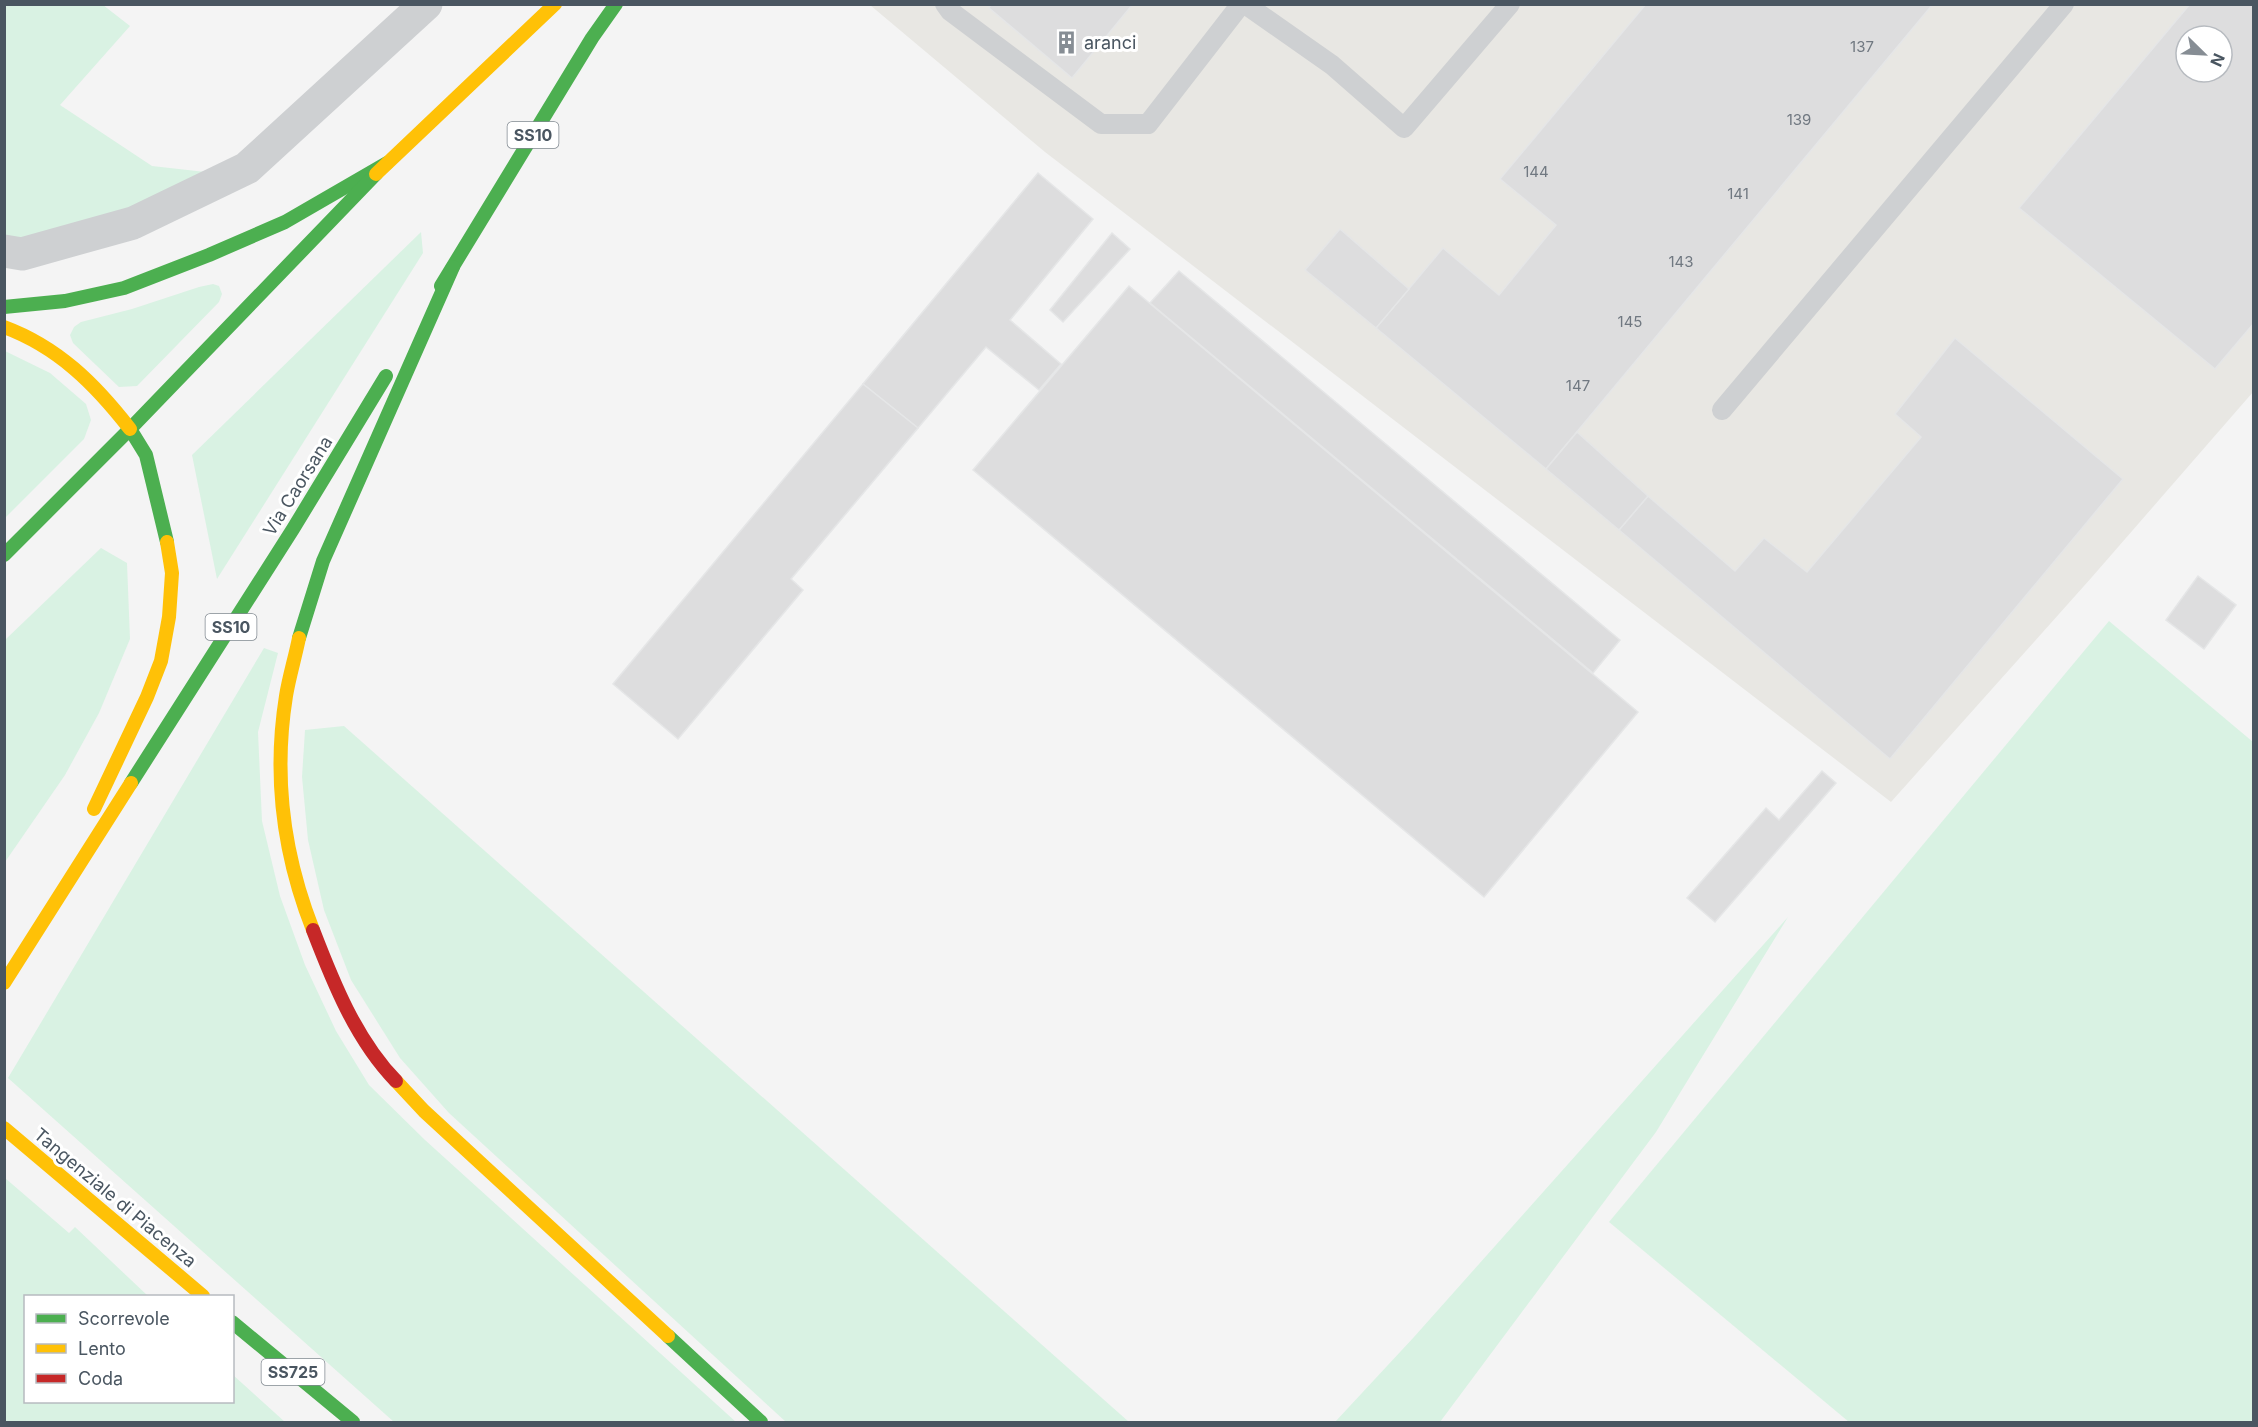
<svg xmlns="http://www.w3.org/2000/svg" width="2258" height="1427" viewBox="0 0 2258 1427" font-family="Inter,sans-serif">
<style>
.commercial{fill:#e8e7e3;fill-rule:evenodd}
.green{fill:#d9f2e3}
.building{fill:#ddddde;stroke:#e5e6e7;stroke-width:1.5;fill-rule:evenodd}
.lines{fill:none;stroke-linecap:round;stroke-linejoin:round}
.lane{stroke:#ced0d2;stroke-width:20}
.street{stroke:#ced0d2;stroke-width:33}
.fast{stroke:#4caf50;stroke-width:14}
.slow{stroke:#ffc107;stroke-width:14}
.jam{stroke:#c62828;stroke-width:14}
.labels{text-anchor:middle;stroke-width:6;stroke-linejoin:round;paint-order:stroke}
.number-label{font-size:15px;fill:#707881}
.shield{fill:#fff;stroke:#808990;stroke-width:1.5}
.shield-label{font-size:16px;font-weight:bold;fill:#4a5661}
.poi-label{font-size:18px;fill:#4a5661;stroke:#fff;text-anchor:start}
.street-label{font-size:18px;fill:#4a5661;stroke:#fff}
</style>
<rect width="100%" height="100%" fill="#f4f4f4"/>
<path class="commercial" d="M870,5H2253V392L2092,577L1891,802L1045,152ZM2186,36H2222V72H2186Z"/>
<g class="green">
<polygon points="5,5 103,5 130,26 60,105 152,166 250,177 5,252"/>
<polygon points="421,232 423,253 217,579 192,455"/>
<polygon points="213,284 219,286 222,294 219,302 137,386 119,387 73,343 70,335 74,327 81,322 132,309 199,287"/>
<polygon points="5,351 50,373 86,404 91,420 84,439 5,518"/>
<polygon points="101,548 127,563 130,639 99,713 65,775 5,862 5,640"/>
<polygon points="2109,621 2253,742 2253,1422 1849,1422 1609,1222"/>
<polygon points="264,648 278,653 258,732 262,821 280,896 305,965 336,1031 369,1085 425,1140 736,1422 394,1422 8,1078"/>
<polygon points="344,726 1129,1422 786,1422 449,1113 400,1058 351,980 324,910 308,840 302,777 305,730"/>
<polygon points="1788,917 1656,1132 1440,1422 1335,1422 1414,1337"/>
<polygon points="5,1178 69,1233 75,1227 148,1296 26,1296 26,1402 232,1402 233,1375 285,1422 5,1422"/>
</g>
<g class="building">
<polygon points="991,4 1133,4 1072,78 989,8"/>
<polygon points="1646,4 1933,4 1546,469 1376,328 1443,248 1499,295 1556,225 1500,179"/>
<path d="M2190,4H2254V323L2215,369L2019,208ZM2186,36H2222V72H2186Z"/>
<polygon points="1038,173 1093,219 1010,320 1061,364 1039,390 986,347 918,428 863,384"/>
<polygon points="1340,229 1409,289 1376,328 1305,270"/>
<polygon points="1112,233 1130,249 1063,322 1050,310"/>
<polygon points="1179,271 1620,640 1593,673 1150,303"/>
<polygon points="1129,286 1638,712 1484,897 973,470"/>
<polygon points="1955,338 2123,479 1890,759 1619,530 1648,496 1735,571 1764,538 1807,572 1921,437 1895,414"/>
<polygon points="863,384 918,428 791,579 803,590 678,739 613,684"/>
<polygon points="1577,432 1648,496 1619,530 1546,469"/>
<polygon points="2198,576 2236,605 2204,649 2166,620"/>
<polygon points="1822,771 1836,783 1715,922 1687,898 1766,808 1779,820"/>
</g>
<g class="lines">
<g class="lane">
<polyline points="945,4 950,11 1101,124 1148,124 1241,4"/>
<polyline points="1245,4 1332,65 1404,128 1510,4"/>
<polyline points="1722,410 2064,4"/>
</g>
<polyline class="street" points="4,251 22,254 133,223 247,168 426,4"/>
<g class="fast">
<polyline points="441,286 592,38 616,4"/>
<polyline points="4,307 65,301 124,288 209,255 285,222 387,163"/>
<polyline points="130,429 146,455 167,542"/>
<polyline points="4,555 130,429 376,174"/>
<polyline points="299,638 323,561 453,267"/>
<polyline points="131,783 293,529 386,376"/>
<polyline points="232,1322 353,1422"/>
<polyline points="668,1336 761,1422"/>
</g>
<g class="slow">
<polyline points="376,174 555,4"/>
<path d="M4,327C58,347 95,384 130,429"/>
<path d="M299,638C295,658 289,677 286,696C273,777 283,854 313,930"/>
<polyline points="94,809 147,697 161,661 169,617 172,573 167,542"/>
<polyline points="4,983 131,783"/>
<polyline points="396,1081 424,1111 668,1336"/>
<polyline points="4,1128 203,1296"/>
</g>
<path class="jam" d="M313,930C333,982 356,1040 396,1081"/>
</g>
<defs>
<symbol id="building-bare" viewBox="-9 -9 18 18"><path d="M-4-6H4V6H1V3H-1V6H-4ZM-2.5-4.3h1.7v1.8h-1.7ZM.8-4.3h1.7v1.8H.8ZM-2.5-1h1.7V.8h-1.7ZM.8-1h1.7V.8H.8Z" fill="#868d94" stroke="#fff" stroke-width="2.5" paint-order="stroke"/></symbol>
</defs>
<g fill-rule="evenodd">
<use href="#building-bare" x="1050" y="26" width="33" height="33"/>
</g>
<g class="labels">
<g class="number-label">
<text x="1862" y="52">137</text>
<text x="1799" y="125">139</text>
<text x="1536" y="177">144</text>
<text x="1738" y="199">141</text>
<text x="1681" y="267">143</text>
<text x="1630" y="327">145</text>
<text x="1578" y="391">147</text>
</g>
<g class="shield">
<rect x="507.5" y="122" width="51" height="26" rx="4.5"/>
<rect x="205.5" y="614" width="51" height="26" rx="4.5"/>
<rect x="261.5" y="1359" width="63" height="26" rx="4.5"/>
</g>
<g class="shield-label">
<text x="533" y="141">SS10</text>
<text x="231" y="633">SS10</text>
<text x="293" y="1378">SS725</text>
</g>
<g class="poi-label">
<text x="1084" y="49">aranci</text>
</g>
<g class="street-label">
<text transform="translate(298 486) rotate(-58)" y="6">Via Caorsana</text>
<text transform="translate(115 1198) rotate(40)" y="6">Tangenziale di Piacenza</text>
</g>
</g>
<rect width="2258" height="1427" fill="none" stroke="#4a5661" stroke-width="12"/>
<rect x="24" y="1295" width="210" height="108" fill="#ffffff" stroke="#b7bbc0" stroke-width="1.5"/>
<rect x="36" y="1314" width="30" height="9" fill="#4caf50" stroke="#b7bbc0" stroke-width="1.5"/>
<text x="78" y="1325" font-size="18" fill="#4a5661">Scorrevole</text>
<rect x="36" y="1344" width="30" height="9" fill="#ffc107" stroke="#b7bbc0" stroke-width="1.5"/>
<text x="78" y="1355" font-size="18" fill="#4a5661">Lento</text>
<rect x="36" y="1374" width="30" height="9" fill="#c62828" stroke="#b7bbc0" stroke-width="1.5"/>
<text x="78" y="1385" font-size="18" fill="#4a5661">Coda</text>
<g transform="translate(2204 54) rotate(114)"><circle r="28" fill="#ffffff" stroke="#b7bbc0" stroke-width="1.5"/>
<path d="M0-4.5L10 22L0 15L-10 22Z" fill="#868d94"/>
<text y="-9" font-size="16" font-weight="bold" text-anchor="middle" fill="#4a5661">N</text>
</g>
</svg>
